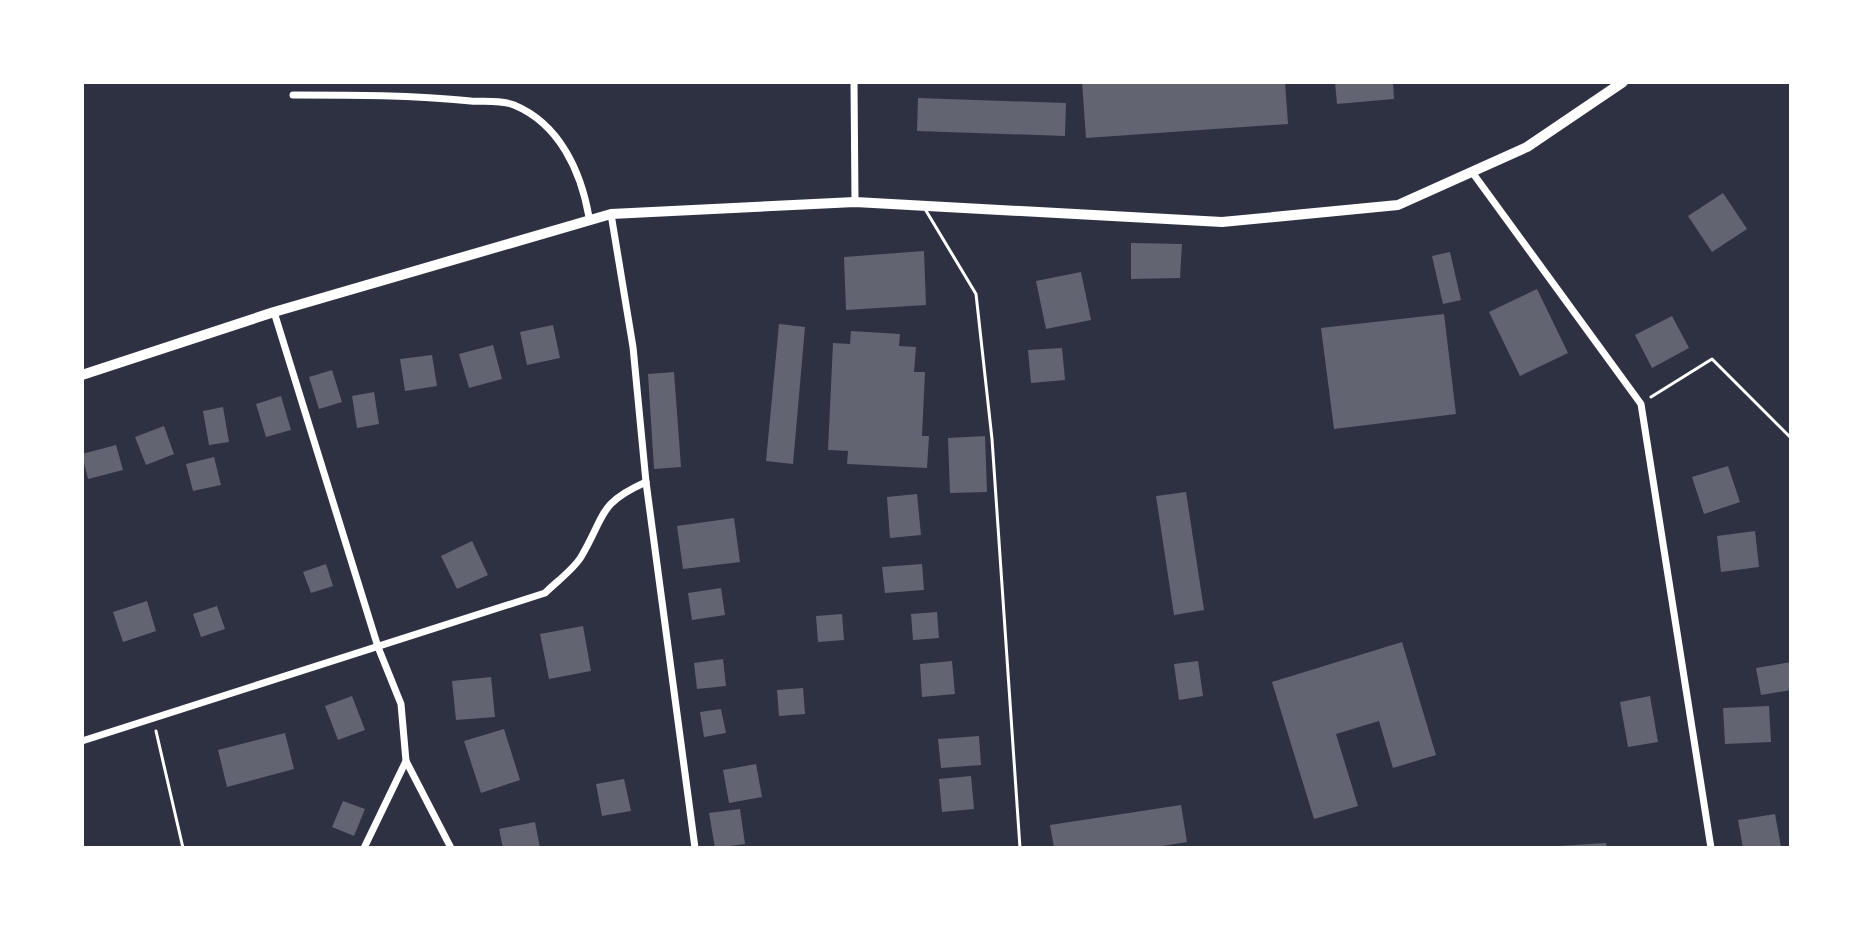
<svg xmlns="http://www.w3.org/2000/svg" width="1873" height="930" viewBox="0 0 1873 930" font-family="'Source Sans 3',sans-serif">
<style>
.building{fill:#626471}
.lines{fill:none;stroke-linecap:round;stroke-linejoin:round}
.path{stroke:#fff;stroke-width:3}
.service{stroke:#fff;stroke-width:3}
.minor{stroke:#fff;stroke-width:7}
.secondary{stroke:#fff;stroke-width:10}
</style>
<rect width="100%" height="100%" fill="#2d3142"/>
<g class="building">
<polygon points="1082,82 1285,82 1288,124 1086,138"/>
<polygon points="1335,82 1393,82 1394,99 1337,104"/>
<polygon points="918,98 1066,103 1065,136 917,131"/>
<polygon points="1723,193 1747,229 1712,252 1688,216"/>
<polygon points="1131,243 1182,244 1180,278 1131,279"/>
<polygon points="924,251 926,305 846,310 844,257"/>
<polygon points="1450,252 1461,300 1443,304 1432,256"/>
<polygon points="1081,272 1091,320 1046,329 1036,281"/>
<polygon points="1537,289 1568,353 1520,376 1489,312"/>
<polygon points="1444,314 1456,414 1334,429 1321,328"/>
<polygon points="1672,316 1689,348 1652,368 1635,335"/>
<polygon points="779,324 805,327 793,464 766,461"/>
<polygon points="553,325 560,358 527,365 520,332"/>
<polygon points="851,331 900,334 899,346 916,347 914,372 925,372 922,436 929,436 927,468 847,464 848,451 828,450 833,343 850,344"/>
<polygon points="493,345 502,379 469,388 459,354"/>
<polygon points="1062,348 1065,380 1031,383 1028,350"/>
<polygon points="432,355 437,386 405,391 400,359"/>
<polygon points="332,370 342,402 319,409 309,377"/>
<polygon points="674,372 681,467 654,469 648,374"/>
<polygon points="374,392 379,424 357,428 352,396"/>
<polygon points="281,396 291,430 266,437 256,404"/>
<polygon points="223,407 229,442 209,445 203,411"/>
<polygon points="164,426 174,454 146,465 135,437"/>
<polygon points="985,436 987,492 950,493 948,438"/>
<polygon points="116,445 123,470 88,479 82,454"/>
<polygon points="214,457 221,485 193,491 186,464"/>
<polygon points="1728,466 1740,502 1704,514 1692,477"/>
<polygon points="1186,492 1204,610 1174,615 1156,496"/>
<polygon points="917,494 921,535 890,538 887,497"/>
<polygon points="734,518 740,562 683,569 677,526"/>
<polygon points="1755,531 1759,567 1721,572 1717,536"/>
<polygon points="472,541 488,575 457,589 441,556"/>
<polygon points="326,564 333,586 311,593 303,572"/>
<polygon points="922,564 924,590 885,593 882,567"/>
<polygon points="721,588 725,615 692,620 688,593"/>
<polygon points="147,601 156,631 123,642 113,612"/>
<polygon points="217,606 225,629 201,637 193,614"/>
<polygon points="937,612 939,638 913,640 911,614"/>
<polygon points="842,614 844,640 818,642 816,616"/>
<polygon points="583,626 591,671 549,679 540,634"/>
<polygon points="1402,642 1436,755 1393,768 1379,721 1336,734 1358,806 1314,819 1272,682"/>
<polygon points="723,659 726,686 697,689 694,663"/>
<polygon points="952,661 955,694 922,697 920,664"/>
<polygon points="1198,661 1203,696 1179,700 1174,664"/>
<polygon points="1791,662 1791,690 1761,695 1756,668"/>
<polygon points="491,677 495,717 456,720 452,681"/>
<polygon points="803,688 805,714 779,716 777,690"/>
<polygon points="352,696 365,730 338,740 325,706"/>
<polygon points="1650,696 1658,742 1628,747 1620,702"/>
<polygon points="1769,706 1771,742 1725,744 1723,708"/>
<polygon points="721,709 726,733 704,737 700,712"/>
<polygon points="504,729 520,780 481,793 464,741"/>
<polygon points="285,733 294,769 227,787 218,750"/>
<polygon points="979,736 981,765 941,768 938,739"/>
<polygon points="756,764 762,797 729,803 723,770"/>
<polygon points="971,776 974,809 942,812 939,779"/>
<polygon points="624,779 631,811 602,816 596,784"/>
<polygon points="343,801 365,809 354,836 332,827"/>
<polygon points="1181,805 1187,842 1150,848 1054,848 1050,825"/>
<polygon points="740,809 745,844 715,848 709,813"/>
<polygon points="1775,814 1781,847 1743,848 1738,820"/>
<polygon points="535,822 540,848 503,848 499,829"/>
<polygon points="1606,843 1607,848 1559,848 1559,846"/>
</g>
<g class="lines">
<g class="path">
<polyline points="1651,397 1712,359 1791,438"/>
<polyline points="156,731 183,848"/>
</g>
<polyline class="service" points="925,209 976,294 992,439 1020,848"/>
<g class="minor">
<polyline points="854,82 855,202"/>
<path d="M293,95C353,95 412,95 471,101C484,102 502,100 514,105C560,124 581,172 589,217"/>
<polyline points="1472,172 1641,404 1711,848"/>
<polyline points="611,214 633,347 646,482 695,848"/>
<polyline points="274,312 378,647 401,704 406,761 451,848"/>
<path d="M82,741L545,593C556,582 573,570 581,557C606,515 597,504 646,482"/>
<polyline points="364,848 406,761"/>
</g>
<polyline class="secondary" points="82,375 274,312 611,214 855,202 1222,222 1398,205 1527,147 1623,82"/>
</g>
<rect width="1873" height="930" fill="none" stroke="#ffffff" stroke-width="168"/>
</svg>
